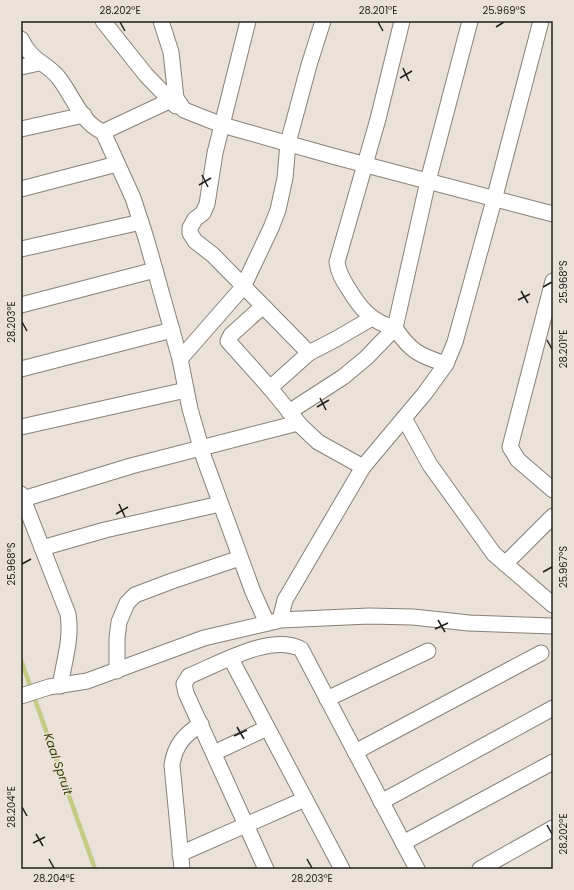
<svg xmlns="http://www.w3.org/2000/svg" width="574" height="890" viewBox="0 0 574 890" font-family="Poppins,sans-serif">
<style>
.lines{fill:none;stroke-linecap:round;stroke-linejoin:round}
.stream{stroke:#c5cb84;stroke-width:4.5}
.street-casing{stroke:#888178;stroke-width:17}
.street{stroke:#fff;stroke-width:15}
.ticks{fill:none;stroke:#211e1b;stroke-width:1.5}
.labels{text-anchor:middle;stroke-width:3;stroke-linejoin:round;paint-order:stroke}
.water-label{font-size:12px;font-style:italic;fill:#3d4008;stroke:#eae2d9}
.neatline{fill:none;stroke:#211e1b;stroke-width:1.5}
.ticks-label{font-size:10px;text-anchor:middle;fill:#211e1b}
</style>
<rect width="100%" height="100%" fill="#eae2d9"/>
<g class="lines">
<polyline class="stream" points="21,660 95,869"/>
<defs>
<g id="street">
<polyline points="103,21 146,75 176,106"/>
<polyline points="161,21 171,52 176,98 184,110 222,125 336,157 553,214"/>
<polyline points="248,21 215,153 207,204 203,213 195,219 190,228 190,233 195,241 213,255 309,353 270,388 301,426 318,442 363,467"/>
<polyline points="541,21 494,200 455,342 446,364 425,393 363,467 285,600 280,620 369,616 413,617 469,623 553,626"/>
<path d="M21,39C32,62 44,61 58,77C72,94 81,123 103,132L169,101"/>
<polyline points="21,67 39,63"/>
<polyline points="21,129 84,115"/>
<polyline points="103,132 133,198 146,238 180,359 190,409 204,458 253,592 267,623"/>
<polyline points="21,189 117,164"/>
<polyline points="21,249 141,222"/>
<polyline points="553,281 510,447 518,460 553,490"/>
<polyline points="21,305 155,270"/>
<polyline points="262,307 231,335 228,341 270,388"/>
<polyline points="309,353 336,339 372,318"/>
<polyline points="180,359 243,287 271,228 278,210 285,178 288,143 309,65 323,21"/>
<path d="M446,364C420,356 410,351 395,328L428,181L470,21"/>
<polyline points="21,369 172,330"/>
<path d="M289,412L343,377L366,358L395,328C371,322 360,308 348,288C343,280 338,272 337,262L378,119L402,21"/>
<polyline points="404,418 430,465 494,554 553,605"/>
<polyline points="21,427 186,390"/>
<path d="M21,494L68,614C72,638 64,662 60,686"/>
<polyline points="23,499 131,466 298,423"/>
<polyline points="42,548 105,530 220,504"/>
<polyline points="505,564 553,516"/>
<polyline points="231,659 342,869"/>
<polyline points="117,671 117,638 119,622 127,603 135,595 172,581 240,558"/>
<polyline points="21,696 49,687 87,681 204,638 277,621"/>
<polyline points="327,699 428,651"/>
<polyline points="355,752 541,653"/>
<polyline points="214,753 267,728"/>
<polyline points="381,802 553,708"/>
<polyline points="403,843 553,762"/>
<polyline points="180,854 305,799"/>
<path d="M182,869L172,765C175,745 184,735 201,724"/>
<path d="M266,869L186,693L184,684L189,676C219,664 270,633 301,649L417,869"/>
<polyline points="480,869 553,828"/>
</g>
</defs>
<use href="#street" class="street-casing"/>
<use href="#street" class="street"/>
</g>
<path class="ticks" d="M120,22L125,31M378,22L383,31M496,27L504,22M403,68L409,81M400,78L412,71M202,175L208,187M199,185L211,178M543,287L552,282M521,291L528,303M518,300L530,294M22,322L27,331M547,340L552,349M320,398L326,410M317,407L329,400M119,504L125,517M116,514L128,507M22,564L31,559M543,572L552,567M438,620L445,632M435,629L448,623M237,727L244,739M234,736L247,730M22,807L27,816M547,825L552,834M36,834L43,846M33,843L45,837M49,859L54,868M307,859L312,868"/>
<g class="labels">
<g class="water-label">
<text transform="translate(58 764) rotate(71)" y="4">Kaal Spruit</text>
</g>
</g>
<rect width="574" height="890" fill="none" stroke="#eae2d9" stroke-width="44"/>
<rect x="22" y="22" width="530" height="846" class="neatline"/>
<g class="ticks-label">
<text x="120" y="14">28.202°E</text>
<text x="378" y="14">28.201°E</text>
<text x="504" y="14">25.969°S</text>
<text transform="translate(563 282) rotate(-90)" y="4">25.968°S</text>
<text transform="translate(11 322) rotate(-90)" y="4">28.203°E</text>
<text transform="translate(563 349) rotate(-90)" y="4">28.201°E</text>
<text transform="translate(11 564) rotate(-90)" y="4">25.968°S</text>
<text transform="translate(563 567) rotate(-90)" y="4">25.967°S</text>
<text transform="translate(11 807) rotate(-90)" y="4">28.204°E</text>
<text transform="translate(563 834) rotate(-90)" y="4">28.202°E</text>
<text x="54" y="882">28.204°E</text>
<text x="312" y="882">28.203°E</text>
</g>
</svg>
